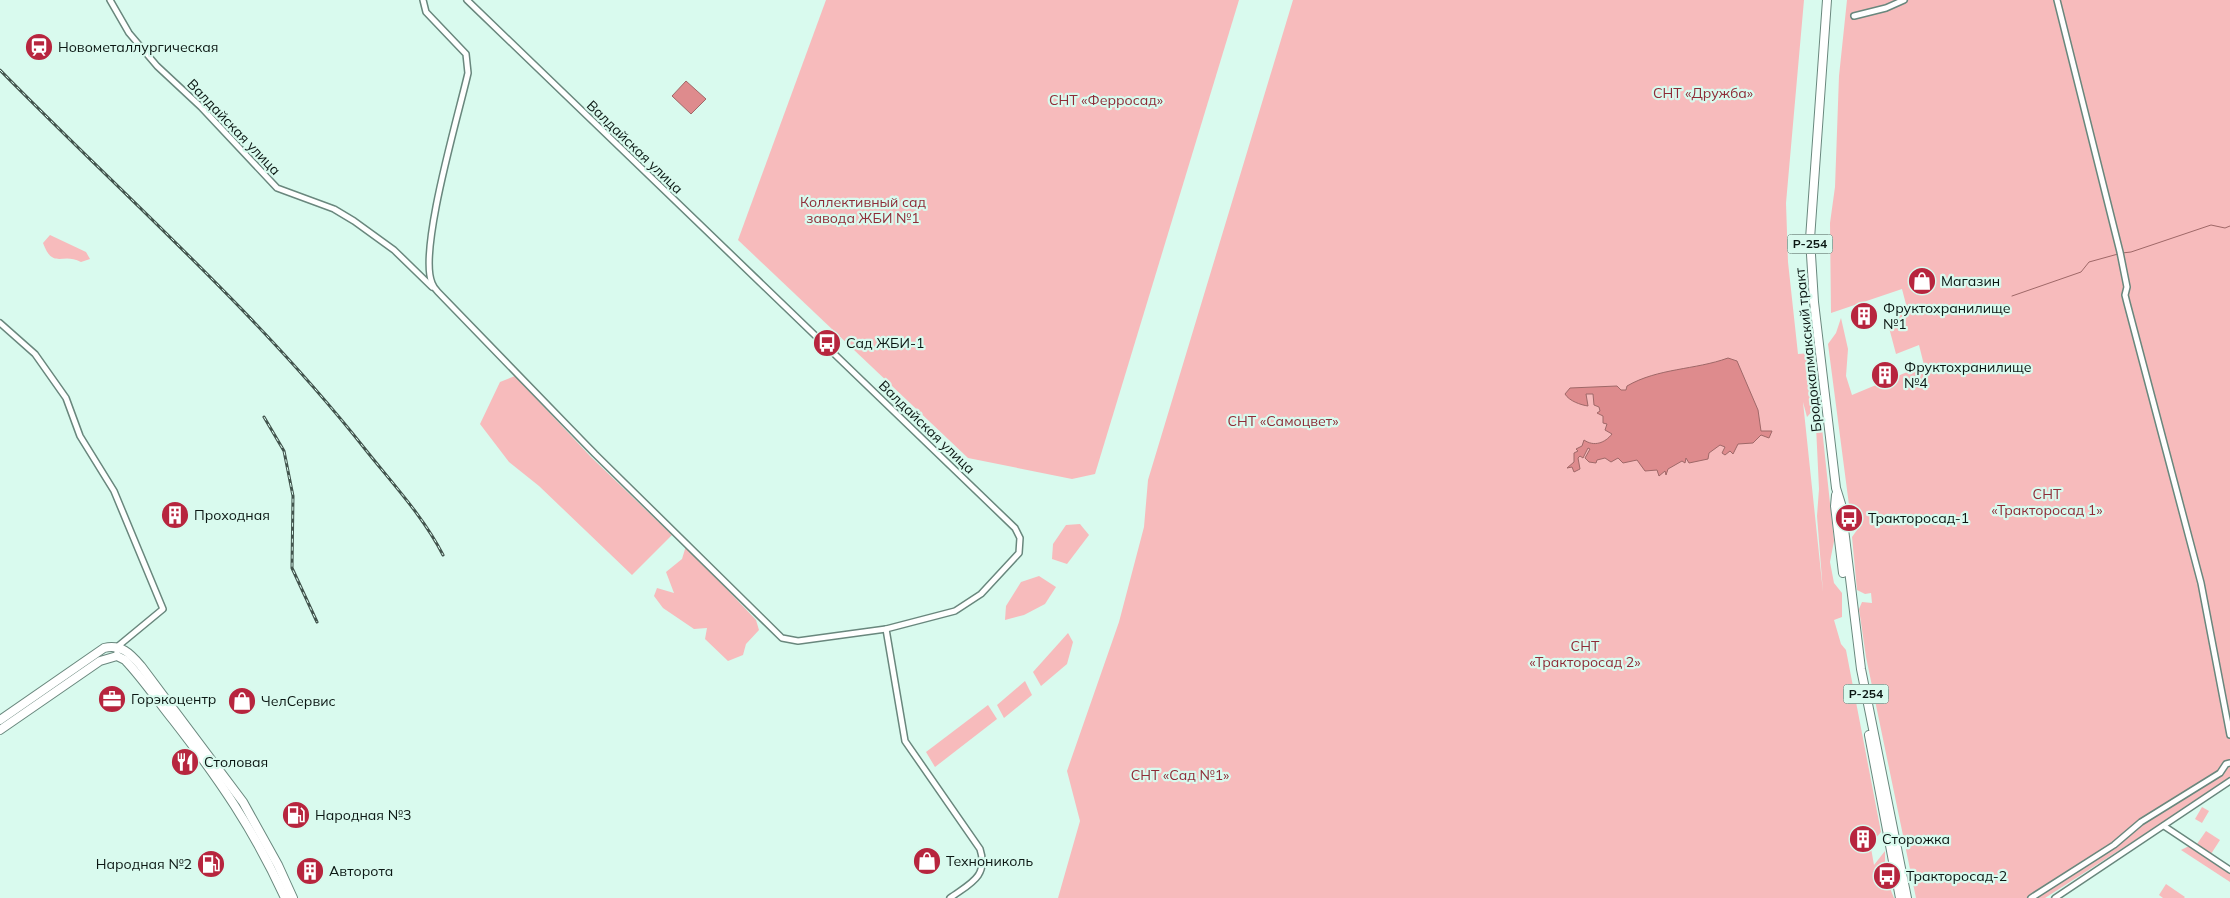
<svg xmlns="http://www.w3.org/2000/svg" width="2230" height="898" viewBox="0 0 2230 898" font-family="Mulish,sans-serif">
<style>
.green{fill:#f7bbbc}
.water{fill:#de8b8d;stroke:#9f6868}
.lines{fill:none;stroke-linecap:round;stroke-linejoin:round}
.stream{stroke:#9f6868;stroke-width:1}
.street-casing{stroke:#69877d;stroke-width:8}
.primary-casing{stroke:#69877d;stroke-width:10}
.street{stroke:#fff;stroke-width:5}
.primary{stroke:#fff;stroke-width:8}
.rail-casing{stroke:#42544d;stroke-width:3}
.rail{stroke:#d9faee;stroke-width:1;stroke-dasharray:4;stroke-linecap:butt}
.labels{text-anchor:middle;stroke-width:4.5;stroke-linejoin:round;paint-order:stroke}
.shield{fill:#d9faee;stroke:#495b55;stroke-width:1}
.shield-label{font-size:12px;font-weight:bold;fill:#0b1713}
.poi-label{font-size:14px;fill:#0b1713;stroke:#d9faee;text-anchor:start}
.park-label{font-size:14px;fill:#8e2c37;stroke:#d9faee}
.street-label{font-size:14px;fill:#0b1713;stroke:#d9faee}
</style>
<rect width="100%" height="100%" fill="#d9faee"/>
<g class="green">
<polygon points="826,0 1239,0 1095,474 1072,479 968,458 738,240"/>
<polygon points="1293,0 1804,0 1786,203 1788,262 1798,354 1810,353 1820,397 1820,420 1814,409 1807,417 1803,402 1823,592 1817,516 1819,489 1816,426 1822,428 1834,541 1830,562 1834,583 1842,593 1842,617 1834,620 1841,644 1846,650 1881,832 1875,839 1869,837 1874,865 1885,851 1885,876 1894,898 1058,898 1080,821 1067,771 1119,622 1144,527 1148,480"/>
<polygon points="1847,0 2230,0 2230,779 2045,898 1916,898 1866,657 1859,609 1862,602 1872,603 1871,593 1865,594 1857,590 1852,537 1857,530 1849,505 1828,344 1836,333 1841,318 1848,349 1846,376 1852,395 1924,365 1919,345 1896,354 1887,320 1908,312 1902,289 1831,313 1830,223 1835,187 1839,76"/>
<path d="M50,235L86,252L90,259L81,262C62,252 53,270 43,243Z"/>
<polygon points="515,376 591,457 672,535 632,575 539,486 509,462 480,424 500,382"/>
<polygon points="1080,524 1089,535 1067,564 1052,559 1053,544 1066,525"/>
<polygon points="686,546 756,620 759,630 746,644 743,655 728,661 705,639 707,628 694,629 663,608 654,596 657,588 674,593 666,572 682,559"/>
<polygon points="1039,576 1056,587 1045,604 1024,615 1005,620 1006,606 1021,582"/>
<polygon points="1068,633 1073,642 1067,664 1041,686 1033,672"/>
<polygon points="1025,681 1032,695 1004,718 997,705"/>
<polygon points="988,705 997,719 935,767 926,752"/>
<polygon points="2202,807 2209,811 2202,823 2195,819"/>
<polygon points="2206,831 2220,840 2211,854 2197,844"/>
<polygon points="2189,846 2230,873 2230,882 2181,850"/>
<polygon points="2166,884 2185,897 2184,898 2163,898 2159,895"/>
</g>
<g class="water">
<polygon points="686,81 706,99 691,114 672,96"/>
<path d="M1728,358L1737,361L1758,410L1761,431H1772L1769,438L1761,435L1753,443L1738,444L1733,454L1730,451L1725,455L1722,453L1725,447L1720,445L1709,453L1708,459L1689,463L1686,458L1685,463L1682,461L1668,469L1666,475L1665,471L1659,476L1657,470L1645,471L1637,460L1623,463L1618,458L1611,462L1605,458L1597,460L1596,463L1589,462L1585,458L1590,449L1588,448L1583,458L1580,456L1578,458L1580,469L1574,472L1572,467L1567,468L1574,462V453L1578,451L1576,449L1582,446L1584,440C1594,447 1605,443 1612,434L1605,430L1607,424L1603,423V416L1597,413L1600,411L1599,407L1594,405L1593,394H1586L1588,406C1581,405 1569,401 1565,394L1570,388L1617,386L1621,390H1626L1627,386C1658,368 1695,370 1728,358Z"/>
</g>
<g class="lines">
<g class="stream">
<polyline points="2122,253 2131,252 2211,225 2225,228 2230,226"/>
<polyline points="2012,296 2081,272 2089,262 2118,254"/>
</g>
<defs>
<g id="street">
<polyline points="110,0 129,33 157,66 201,107 277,188 334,209 354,221 394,250 432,287"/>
<path d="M423,0L426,12L466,54L468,73C459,113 418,251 432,283C433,286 436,290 438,292L595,454L782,638L798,641L886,629"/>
<path d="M467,0L1015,528L1020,538L1019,553L981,594L955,611L886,629L905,741L980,849C989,877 969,884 950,898"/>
<polyline points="2057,0 2120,252 2127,287 2125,295 2127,303 2201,583 2230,735"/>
<polyline points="1854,16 1886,8 1904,0"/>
<polyline points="0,323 35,354 66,398 80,436 114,491 163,609 117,647 117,656"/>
<polyline points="2164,826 2230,870"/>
<polyline points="2031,898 2114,845 2141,822 2220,773 2226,764 2230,763"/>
<polyline points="2055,898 2230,781"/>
</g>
<g id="primary">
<polyline points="1827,0 1810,239 1814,302 1836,488 1841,504 1861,669 1907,898"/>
<polyline points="1836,495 1835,506 1843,573"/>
<path d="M0,720L104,648C121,644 130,653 141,666L243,802L278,865L293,898"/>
<path d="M0,730L100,661L117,656L125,660C143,679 157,700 173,720C219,779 254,830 285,898"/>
<polyline points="1869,735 1900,898"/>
</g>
</defs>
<use href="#street" class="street-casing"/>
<use href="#primary" class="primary-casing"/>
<use href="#street" class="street"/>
<use href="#primary" class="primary"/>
<defs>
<g id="rail">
<path d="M0,70C123,195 256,311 365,449C392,483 423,516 443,555"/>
<polyline points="264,417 284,451 293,496 292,568 317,622"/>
</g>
</defs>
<use href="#rail" class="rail-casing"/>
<use href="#rail" class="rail"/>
</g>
<defs>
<symbol id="station-disc" viewBox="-11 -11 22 22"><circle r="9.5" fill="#b7253e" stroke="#d9faee"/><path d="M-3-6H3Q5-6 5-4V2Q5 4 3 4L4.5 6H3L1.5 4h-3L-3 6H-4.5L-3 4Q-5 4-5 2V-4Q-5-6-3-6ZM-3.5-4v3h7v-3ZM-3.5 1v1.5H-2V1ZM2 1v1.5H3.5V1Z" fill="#fff"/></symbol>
<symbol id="shop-disc" viewBox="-11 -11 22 22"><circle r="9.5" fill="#b7253e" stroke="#d9faee"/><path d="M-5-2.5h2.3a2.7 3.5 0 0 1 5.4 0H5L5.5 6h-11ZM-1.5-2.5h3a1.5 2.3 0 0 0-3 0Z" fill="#fff"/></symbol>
<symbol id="building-disc" viewBox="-11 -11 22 22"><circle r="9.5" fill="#b7253e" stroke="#d9faee"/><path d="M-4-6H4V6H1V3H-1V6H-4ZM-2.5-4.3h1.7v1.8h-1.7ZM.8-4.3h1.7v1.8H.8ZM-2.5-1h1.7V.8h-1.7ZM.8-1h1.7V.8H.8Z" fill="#fff"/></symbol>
<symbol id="bus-disc" viewBox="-11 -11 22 22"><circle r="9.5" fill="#b7253e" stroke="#d9faee"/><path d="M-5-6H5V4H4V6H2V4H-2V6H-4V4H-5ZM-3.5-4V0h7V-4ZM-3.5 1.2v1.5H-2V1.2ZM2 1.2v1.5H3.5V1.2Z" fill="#fff"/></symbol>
<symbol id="office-disc" viewBox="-11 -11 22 22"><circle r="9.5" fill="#b7253e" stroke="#d9faee"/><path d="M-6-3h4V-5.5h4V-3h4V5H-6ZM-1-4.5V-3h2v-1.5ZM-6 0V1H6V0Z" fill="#fff"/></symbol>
<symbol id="restaurant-disc" viewBox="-11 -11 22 22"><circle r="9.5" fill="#b7253e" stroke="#d9faee"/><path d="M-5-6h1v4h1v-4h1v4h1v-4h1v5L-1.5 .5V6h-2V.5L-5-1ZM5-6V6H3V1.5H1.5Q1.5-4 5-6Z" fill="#fff"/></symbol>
<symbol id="fuel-disc" viewBox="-11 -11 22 22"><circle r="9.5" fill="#b7253e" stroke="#d9faee"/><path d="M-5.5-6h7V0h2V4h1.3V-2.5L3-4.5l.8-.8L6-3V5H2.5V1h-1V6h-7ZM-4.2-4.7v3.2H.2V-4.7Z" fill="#fff"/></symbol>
</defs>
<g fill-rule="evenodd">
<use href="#station-disc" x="23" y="31" width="32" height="32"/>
<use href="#shop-disc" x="1906" y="265" width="32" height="32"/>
<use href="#building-disc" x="1848" y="300" width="32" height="32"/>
<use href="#bus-disc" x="811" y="327" width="32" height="32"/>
<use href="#building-disc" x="1869" y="359" width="32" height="32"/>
<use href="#building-disc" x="159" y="499" width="32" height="32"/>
<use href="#bus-disc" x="1833" y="502" width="32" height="32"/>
<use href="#office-disc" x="96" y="683" width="32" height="32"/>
<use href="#shop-disc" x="226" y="685" width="32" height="32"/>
<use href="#restaurant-disc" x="169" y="746" width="32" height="32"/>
<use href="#fuel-disc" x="280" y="799" width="32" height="32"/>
<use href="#building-disc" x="1847" y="823" width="32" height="32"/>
<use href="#shop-disc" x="911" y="845" width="32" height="32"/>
<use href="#fuel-disc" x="195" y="848" width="32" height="32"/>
<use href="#building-disc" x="294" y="855" width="32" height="32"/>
<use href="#bus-disc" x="1871" y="860" width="32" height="32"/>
</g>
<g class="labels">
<g class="shield">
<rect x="1787.5" y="234.5" width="45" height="19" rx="4"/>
<rect x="1843.5" y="684.5" width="45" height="19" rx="4"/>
</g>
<g class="shield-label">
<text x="1810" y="248">Р-254</text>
<text x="1866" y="698">Р-254</text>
</g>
<g class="poi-label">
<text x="58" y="52">Новометаллургическая</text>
<text x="1941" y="286">Магазин</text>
<text x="1883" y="313">Фруктохранилище<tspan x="1883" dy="16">№1</tspan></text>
<text x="846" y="348">Сад ЖБИ-1</text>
<text x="1904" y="372">Фруктохранилище<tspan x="1904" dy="16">№4</tspan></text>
<text x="194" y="520">Проходная</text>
<text x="1868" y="523">Тракторосад-1</text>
<text x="131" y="704">Горэкоцентр</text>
<text x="261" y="706">ЧелСервис</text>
<text x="204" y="767">Столовая</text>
<text x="315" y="820">Народная №3</text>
<text x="1882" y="844">Сторожка</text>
<text x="946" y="866">Технониколь</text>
<text x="192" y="869" text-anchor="end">Народная №2</text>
<text x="329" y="876">Авторота</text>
<text x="1906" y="881">Тракторосад-2</text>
</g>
<g class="park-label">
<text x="1703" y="98">СНТ «Дружба»</text>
<text x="1106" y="105">СНТ «Ферросад»</text>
<text x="863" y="207">Коллективный сад<tspan x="863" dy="16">завода ЖБИ №1</tspan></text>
<text x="1283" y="426">СНТ «Самоцвет»</text>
<text x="2047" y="499">СНТ<tspan x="2047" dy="16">«Тракторосад 1»</tspan></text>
<text x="1585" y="651">СНТ<tspan x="1585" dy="16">«Тракторосад 2»</tspan></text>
<text x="1180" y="780">СНТ «Сад №1»</text>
</g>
<g class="street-label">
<text transform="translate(234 127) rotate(46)" y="5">Валдайская улица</text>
<text transform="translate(635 147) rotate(44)" y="5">Валдайская улица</text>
<text transform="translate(1808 350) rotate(-96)" y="5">Бродокалмакский тракт</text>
<text transform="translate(927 427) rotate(44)" y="5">Валдайская улица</text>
</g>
</g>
</svg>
